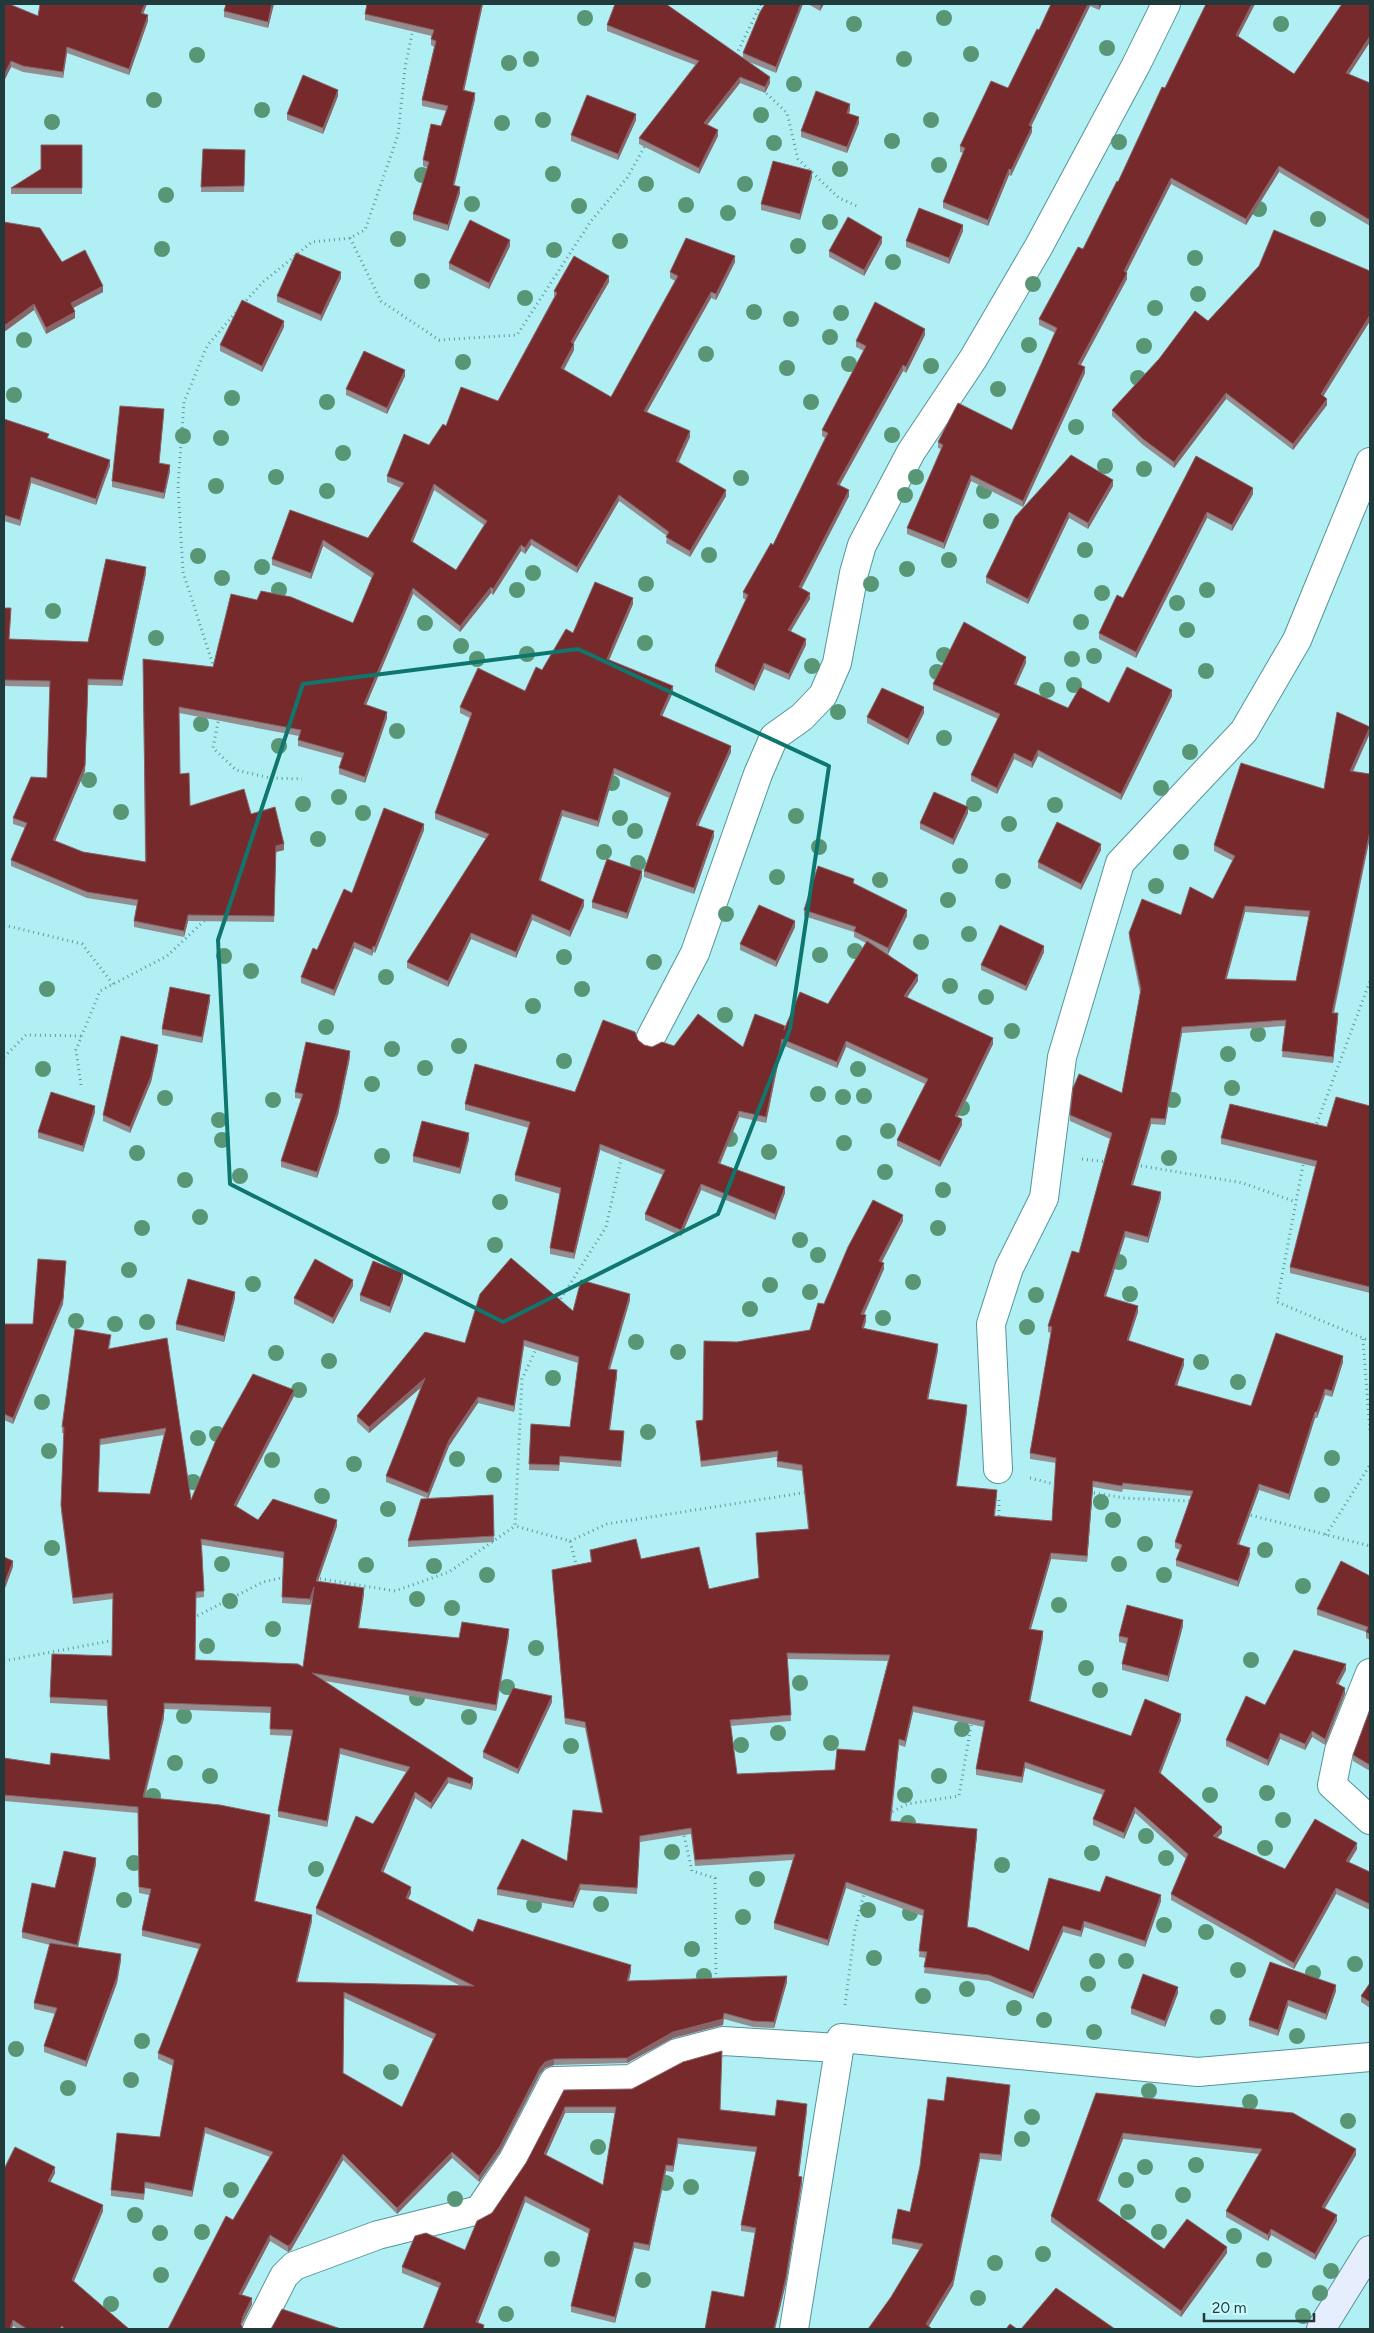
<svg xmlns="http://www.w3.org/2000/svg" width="1374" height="2333" viewBox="0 0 1374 2333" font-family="Figtree,sans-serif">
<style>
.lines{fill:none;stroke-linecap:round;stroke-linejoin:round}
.street-casing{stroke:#569499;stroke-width:30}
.secondary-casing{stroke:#569499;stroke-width:30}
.path{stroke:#689598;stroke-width:3;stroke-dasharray:1 4;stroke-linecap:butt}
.street{stroke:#fff;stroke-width:28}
.secondary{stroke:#e6eefe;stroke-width:28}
.tree{fill:#599676}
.wall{fill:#938d90;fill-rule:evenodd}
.shaded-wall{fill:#876568}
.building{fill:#762a2c;stroke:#876568;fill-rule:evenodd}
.marked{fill:none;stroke:#0f766e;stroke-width:4;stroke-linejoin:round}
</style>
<rect width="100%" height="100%" fill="#b0f0f5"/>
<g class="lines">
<defs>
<g id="street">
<polyline points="651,1037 695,953 758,774 774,737 802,717 823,695 837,663 854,573 862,545 911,452 973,359 1039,246 1136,65 1166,4"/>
<polyline points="998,1469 991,1324 1009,1268 1044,1198 1062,1057 1120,863 1244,731 1297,640 1370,462"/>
<polyline points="1370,1673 1339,1751 1332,1785 1370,1820"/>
<polyline points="257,2329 284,2276 294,2266 378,2235 479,2210 513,2160 554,2081 631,2079 677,2053 723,2041 838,2048"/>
<polyline points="794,2329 841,2038 1198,2072 1370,2057"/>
</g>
<polyline id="secondary" points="1321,2329 1370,2250"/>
</defs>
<use href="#street" class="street-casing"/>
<use href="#secondary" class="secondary-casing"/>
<g class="path">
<polyline points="736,55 761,4"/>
<polyline points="763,90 787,113 798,159 839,198 859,207"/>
<polyline points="350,238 381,301 439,340 517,335 591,221 627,178 646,144"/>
<polyline points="243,304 263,282 312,242 350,238 365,230 398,135 405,68 413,29"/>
<polyline points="214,668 183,572 178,486 184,402 207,346 237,311"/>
<polyline points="219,717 213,748 236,770 270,778 302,779"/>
<polyline points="4,925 82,944 113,984"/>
<polyline points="4,1057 26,1035 82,1036"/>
<polyline points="81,1085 76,1050 100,991 167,956 206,919"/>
<polyline points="1315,1128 1370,981"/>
<polyline points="1082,1159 1108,1162"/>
<polyline points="1304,1160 1277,1302 1370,1341"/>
<polyline points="1136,1165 1243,1183 1296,1202"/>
<polyline points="558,1303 606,1227 622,1155"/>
<polyline points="1363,1339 1370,1433"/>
<polyline points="537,1347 522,1379 515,1526 570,1541 577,1568"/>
<polyline points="1030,1478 1058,1485"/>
<polyline points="1089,1492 1124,1498 1192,1501"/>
<polyline points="999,1500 999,1519"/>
<polyline points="1246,1514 1370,1546"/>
<polyline points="1326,1535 1370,1465"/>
<polyline points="570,1541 607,1524 808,1492"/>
<polyline points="315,1578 395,1591 449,1572 515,1526"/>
<polyline points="193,1618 263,1582 285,1577"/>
<polyline points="4,1661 115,1640"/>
<polyline points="888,1814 907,1804 959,1796 972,1720"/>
<polyline points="683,1831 692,1871 715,1878 716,1981"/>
<polyline points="845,2005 855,1929 865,1890"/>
</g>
<use href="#street" class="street"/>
<use href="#secondary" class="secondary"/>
</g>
<g class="tree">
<circle cx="585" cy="18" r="8"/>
<circle cx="944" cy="18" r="8"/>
<circle cx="854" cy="24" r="8"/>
<circle cx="1281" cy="24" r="8"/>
<circle cx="1107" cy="48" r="8"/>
<circle cx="971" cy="54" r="8"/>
<circle cx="197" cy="55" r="8"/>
<circle cx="531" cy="59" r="8"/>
<circle cx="904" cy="59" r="8"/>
<circle cx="509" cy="63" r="8"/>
<circle cx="794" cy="84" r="8"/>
<circle cx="154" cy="100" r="8"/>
<circle cx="262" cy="110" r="8"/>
<circle cx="761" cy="115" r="8"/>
<circle cx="543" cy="120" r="8"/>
<circle cx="931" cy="120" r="8"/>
<circle cx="52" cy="122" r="8"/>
<circle cx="502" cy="123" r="8"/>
<circle cx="892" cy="141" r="8"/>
<circle cx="1119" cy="142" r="8"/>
<circle cx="774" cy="143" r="8"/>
<circle cx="939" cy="165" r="8"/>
<circle cx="840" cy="169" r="8"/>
<circle cx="553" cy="174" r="8"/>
<circle cx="422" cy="175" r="8"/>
<circle cx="646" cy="184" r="8"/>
<circle cx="745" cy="184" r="8"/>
<circle cx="166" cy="195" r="8"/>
<circle cx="472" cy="204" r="8"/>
<circle cx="686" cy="205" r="8"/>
<circle cx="579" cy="206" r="8"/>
<circle cx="1259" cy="209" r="8"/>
<circle cx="728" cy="213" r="8"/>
<circle cx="1318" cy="219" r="8"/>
<circle cx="830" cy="222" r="8"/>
<circle cx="398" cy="239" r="8"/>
<circle cx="620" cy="241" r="8"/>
<circle cx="798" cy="246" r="8"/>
<circle cx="162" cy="249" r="8"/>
<circle cx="554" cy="250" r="8"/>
<circle cx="1195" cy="258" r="8"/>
<circle cx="893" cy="262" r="8"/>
<circle cx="422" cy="281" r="8"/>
<circle cx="1033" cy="284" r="8"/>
<circle cx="1198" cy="294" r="8"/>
<circle cx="525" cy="298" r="8"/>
<circle cx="1155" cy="308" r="8"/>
<circle cx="754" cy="312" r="8"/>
<circle cx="841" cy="313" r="8"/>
<circle cx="791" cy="319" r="8"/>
<circle cx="830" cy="337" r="8"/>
<circle cx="24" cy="340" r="8"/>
<circle cx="1029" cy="345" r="8"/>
<circle cx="1144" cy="346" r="8"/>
<circle cx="706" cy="354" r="8"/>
<circle cx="463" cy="362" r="8"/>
<circle cx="849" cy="364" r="8"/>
<circle cx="931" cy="366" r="8"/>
<circle cx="787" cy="368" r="8"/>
<circle cx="1138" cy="378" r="8"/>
<circle cx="998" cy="389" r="8"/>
<circle cx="14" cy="395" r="8"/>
<circle cx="232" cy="398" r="8"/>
<circle cx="327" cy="402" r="8"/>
<circle cx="811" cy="402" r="8"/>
<circle cx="1076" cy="427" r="8"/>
<circle cx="892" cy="435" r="8"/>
<circle cx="183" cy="436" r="8"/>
<circle cx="221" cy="438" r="8"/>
<circle cx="343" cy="453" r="8"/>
<circle cx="1105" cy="466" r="8"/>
<circle cx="1144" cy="469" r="8"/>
<circle cx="276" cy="477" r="8"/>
<circle cx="916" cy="477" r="8"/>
<circle cx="741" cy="478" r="8"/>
<circle cx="216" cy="486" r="8"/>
<circle cx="327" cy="491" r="8"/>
<circle cx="984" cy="491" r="8"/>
<circle cx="905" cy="495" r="8"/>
<circle cx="991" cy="521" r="8"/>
<circle cx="1085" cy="550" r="8"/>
<circle cx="709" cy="555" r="8"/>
<circle cx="198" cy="556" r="8"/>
<circle cx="949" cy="560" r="8"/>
<circle cx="262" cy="567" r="8"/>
<circle cx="907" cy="569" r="8"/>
<circle cx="533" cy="573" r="8"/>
<circle cx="222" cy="578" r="8"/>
<circle cx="646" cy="584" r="8"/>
<circle cx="871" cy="584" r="8"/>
<circle cx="279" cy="590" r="8"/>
<circle cx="517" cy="590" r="8"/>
<circle cx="1207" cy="590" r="8"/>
<circle cx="1102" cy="593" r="8"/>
<circle cx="1177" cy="603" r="8"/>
<circle cx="53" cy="611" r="8"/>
<circle cx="1081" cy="622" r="8"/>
<circle cx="425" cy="623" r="8"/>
<circle cx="1187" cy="630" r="8"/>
<circle cx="156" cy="638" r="8"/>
<circle cx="645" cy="643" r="8"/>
<circle cx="461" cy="646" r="8"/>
<circle cx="527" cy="654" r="8"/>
<circle cx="944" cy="655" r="8"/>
<circle cx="1094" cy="656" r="8"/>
<circle cx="477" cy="659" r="8"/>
<circle cx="1072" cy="659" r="8"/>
<circle cx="812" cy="666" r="8"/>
<circle cx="1206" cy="671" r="8"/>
<circle cx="937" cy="672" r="8"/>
<circle cx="1074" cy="685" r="8"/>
<circle cx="1047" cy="690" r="8"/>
<circle cx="838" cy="712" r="8"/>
<circle cx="201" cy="724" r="8"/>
<circle cx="397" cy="731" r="8"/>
<circle cx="944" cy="738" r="8"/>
<circle cx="279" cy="746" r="8"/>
<circle cx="1190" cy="752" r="8"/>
<circle cx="89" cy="780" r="8"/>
<circle cx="612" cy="783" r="8"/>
<circle cx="1161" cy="788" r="8"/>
<circle cx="339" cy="797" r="8"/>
<circle cx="303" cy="804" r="8"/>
<circle cx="974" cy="804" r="8"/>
<circle cx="1055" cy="805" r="8"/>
<circle cx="121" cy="812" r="8"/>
<circle cx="363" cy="813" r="8"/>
<circle cx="796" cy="816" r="8"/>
<circle cx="620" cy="818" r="8"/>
<circle cx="1009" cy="824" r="8"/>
<circle cx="635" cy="831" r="8"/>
<circle cx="318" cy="839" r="8"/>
<circle cx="819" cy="847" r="8"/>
<circle cx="604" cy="852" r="8"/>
<circle cx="1181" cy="852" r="8"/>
<circle cx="638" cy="863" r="8"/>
<circle cx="960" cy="866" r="8"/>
<circle cx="777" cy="877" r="8"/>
<circle cx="880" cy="880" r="8"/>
<circle cx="1003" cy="881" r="8"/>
<circle cx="1156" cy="886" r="8"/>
<circle cx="948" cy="900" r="8"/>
<circle cx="726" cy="914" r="8"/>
<circle cx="969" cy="934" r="8"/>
<circle cx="921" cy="942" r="8"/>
<circle cx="855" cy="951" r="8"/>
<circle cx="820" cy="955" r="8"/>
<circle cx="224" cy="956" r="8"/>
<circle cx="564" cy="957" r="8"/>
<circle cx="654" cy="962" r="8"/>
<circle cx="251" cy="971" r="8"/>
<circle cx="386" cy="977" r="8"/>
<circle cx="950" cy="986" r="8"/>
<circle cx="47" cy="989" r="8"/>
<circle cx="582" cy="989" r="8"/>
<circle cx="986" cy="997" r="8"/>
<circle cx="533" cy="1006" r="8"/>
<circle cx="725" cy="1015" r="8"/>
<circle cx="326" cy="1027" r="8"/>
<circle cx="1012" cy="1031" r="8"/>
<circle cx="1258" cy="1034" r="8"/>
<circle cx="459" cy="1046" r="8"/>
<circle cx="392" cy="1049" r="8"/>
<circle cx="1228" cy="1054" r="8"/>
<circle cx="564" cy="1061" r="8"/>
<circle cx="425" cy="1068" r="8"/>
<circle cx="43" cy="1069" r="8"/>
<circle cx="858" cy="1069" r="8"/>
<circle cx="372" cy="1084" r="8"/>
<circle cx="1232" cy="1088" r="8"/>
<circle cx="818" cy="1094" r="8"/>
<circle cx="864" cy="1096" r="8"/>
<circle cx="843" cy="1097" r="8"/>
<circle cx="165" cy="1098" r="8"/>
<circle cx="273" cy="1100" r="8"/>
<circle cx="1173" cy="1100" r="8"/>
<circle cx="962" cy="1108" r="8"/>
<circle cx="219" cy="1120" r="8"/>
<circle cx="888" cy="1131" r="8"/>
<circle cx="730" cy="1139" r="8"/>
<circle cx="222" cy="1140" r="8"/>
<circle cx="844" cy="1143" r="8"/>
<circle cx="769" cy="1152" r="8"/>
<circle cx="137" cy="1153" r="8"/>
<circle cx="382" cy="1156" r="8"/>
<circle cx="1169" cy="1158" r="8"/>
<circle cx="885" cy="1172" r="8"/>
<circle cx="240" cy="1176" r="8"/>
<circle cx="185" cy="1180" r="8"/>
<circle cx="943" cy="1190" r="8"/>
<circle cx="500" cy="1202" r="8"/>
<circle cx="200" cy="1217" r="8"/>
<circle cx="142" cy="1228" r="8"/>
<circle cx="938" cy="1228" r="8"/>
<circle cx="800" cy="1240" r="8"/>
<circle cx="495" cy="1245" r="8"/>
<circle cx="818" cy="1255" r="8"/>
<circle cx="1119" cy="1262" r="8"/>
<circle cx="129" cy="1270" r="8"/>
<circle cx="913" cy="1282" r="8"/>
<circle cx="253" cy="1284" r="8"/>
<circle cx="770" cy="1285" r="8"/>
<circle cx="810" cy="1292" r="8"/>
<circle cx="1130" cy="1294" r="8"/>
<circle cx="1036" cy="1295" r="8"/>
<circle cx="750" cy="1309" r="8"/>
<circle cx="883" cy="1318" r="8"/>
<circle cx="76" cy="1321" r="8"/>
<circle cx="147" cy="1322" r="8"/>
<circle cx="115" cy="1324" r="8"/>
<circle cx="1027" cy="1327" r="8"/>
<circle cx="636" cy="1342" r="8"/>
<circle cx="678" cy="1352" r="8"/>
<circle cx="276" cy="1353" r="8"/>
<circle cx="329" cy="1361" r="8"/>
<circle cx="1201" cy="1362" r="8"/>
<circle cx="553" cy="1378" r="8"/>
<circle cx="1238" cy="1382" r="8"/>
<circle cx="299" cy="1390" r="8"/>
<circle cx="42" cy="1402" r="8"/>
<circle cx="648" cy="1432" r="8"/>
<circle cx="217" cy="1434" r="8"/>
<circle cx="198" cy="1438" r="8"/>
<circle cx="49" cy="1451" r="8"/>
<circle cx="1332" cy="1458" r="8"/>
<circle cx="457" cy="1459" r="8"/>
<circle cx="272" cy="1460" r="8"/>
<circle cx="354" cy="1464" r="8"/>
<circle cx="494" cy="1475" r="8"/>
<circle cx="193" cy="1482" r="8"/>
<circle cx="1322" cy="1495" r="8"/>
<circle cx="322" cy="1496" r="8"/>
<circle cx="1101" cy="1502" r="8"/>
<circle cx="388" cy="1509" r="8"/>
<circle cx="1113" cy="1520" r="8"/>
<circle cx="1145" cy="1544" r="8"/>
<circle cx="52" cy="1548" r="8"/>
<circle cx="1265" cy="1550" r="8"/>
<circle cx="222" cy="1564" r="8"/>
<circle cx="1119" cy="1564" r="8"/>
<circle cx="366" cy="1565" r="8"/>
<circle cx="434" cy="1566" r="8"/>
<circle cx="487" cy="1575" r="8"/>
<circle cx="1164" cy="1575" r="8"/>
<circle cx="1303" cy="1586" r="8"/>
<circle cx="417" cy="1599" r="8"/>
<circle cx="230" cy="1601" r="8"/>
<circle cx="1059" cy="1605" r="8"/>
<circle cx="452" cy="1608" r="8"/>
<circle cx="273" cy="1629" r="8"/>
<circle cx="207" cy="1646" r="8"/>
<circle cx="536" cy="1648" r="8"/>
<circle cx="1251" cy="1660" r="8"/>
<circle cx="1086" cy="1668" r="8"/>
<circle cx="800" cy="1683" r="8"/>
<circle cx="507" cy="1687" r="8"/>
<circle cx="1100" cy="1690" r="8"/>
<circle cx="417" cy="1698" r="8"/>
<circle cx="184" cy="1716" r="8"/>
<circle cx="469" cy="1717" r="8"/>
<circle cx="962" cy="1729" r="8"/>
<circle cx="778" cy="1733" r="8"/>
<circle cx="831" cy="1743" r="8"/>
<circle cx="741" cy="1745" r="8"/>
<circle cx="571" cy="1746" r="8"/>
<circle cx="175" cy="1763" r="8"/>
<circle cx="210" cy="1776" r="8"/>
<circle cx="939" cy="1776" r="8"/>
<circle cx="1267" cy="1793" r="8"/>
<circle cx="905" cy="1795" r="8"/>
<circle cx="1210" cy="1795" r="8"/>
<circle cx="153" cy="1796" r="8"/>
<circle cx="1283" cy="1820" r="8"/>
<circle cx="908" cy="1823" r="8"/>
<circle cx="1146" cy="1836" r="8"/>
<circle cx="1265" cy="1848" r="8"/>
<circle cx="672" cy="1852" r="8"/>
<circle cx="1092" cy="1853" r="8"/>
<circle cx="1166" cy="1858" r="8"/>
<circle cx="134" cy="1863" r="8"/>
<circle cx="1002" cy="1865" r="8"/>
<circle cx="316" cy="1869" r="8"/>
<circle cx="757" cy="1879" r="8"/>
<circle cx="124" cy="1900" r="8"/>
<circle cx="601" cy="1904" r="8"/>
<circle cx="534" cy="1905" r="8"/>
<circle cx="868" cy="1910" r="8"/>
<circle cx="910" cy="1913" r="8"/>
<circle cx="743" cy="1917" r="8"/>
<circle cx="1164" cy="1925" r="8"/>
<circle cx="1206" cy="1932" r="8"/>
<circle cx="692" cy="1949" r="8"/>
<circle cx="874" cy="1958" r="8"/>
<circle cx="1097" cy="1961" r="8"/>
<circle cx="1126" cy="1961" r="8"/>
<circle cx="1355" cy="1964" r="8"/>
<circle cx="1238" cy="1970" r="8"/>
<circle cx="1313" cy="1973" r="8"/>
<circle cx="704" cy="1976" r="8"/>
<circle cx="1088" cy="1984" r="8"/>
<circle cx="967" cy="1989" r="8"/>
<circle cx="923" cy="1996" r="8"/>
<circle cx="1014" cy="2008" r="8"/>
<circle cx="1218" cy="2017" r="8"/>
<circle cx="1044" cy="2020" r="8"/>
<circle cx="1094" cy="2032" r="8"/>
<circle cx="1297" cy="2036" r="8"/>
<circle cx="142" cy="2041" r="8"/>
<circle cx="16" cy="2049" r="8"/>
<circle cx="391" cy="2072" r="8"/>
<circle cx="131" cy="2080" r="8"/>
<circle cx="68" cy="2088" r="8"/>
<circle cx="1149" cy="2091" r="8"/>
<circle cx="1250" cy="2102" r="8"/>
<circle cx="1032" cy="2117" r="8"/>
<circle cx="1348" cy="2121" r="8"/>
<circle cx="1022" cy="2139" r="8"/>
<circle cx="598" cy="2147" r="8"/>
<circle cx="1196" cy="2165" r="8"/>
<circle cx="1145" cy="2167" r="8"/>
<circle cx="1126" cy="2180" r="8"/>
<circle cx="666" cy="2183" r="8"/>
<circle cx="691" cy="2187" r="8"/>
<circle cx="231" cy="2190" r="8"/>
<circle cx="1183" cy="2195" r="8"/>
<circle cx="455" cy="2199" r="8"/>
<circle cx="1128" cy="2212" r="8"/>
<circle cx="135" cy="2215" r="8"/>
<circle cx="202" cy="2232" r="8"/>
<circle cx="1159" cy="2232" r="8"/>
<circle cx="160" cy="2233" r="8"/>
<circle cx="1234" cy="2236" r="8"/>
<circle cx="1043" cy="2254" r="8"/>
<circle cx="552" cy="2259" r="8"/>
<circle cx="1264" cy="2260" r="8"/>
<circle cx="995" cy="2263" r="8"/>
<circle cx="1331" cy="2271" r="8"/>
<circle cx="161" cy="2275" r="8"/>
<circle cx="643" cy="2280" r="8"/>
<circle cx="1320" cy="2293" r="8"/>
<circle cx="978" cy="2298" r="8"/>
<circle cx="111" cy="2304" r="8"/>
<circle cx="506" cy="2314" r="8"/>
<circle cx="1303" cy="2316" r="8"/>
</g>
<g class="wall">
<polygon points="4,4 38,16 40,4 147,4 143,14 148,21 129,75 67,53 63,78 23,72 11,67 4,81"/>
<polygon points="274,4 268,28 224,17 224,11"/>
<polygon points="483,4 464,90 475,99 454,185 460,193 448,231 413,220 413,214 428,168 423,166 423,160 441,126 446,111 422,106 422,100 434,47 431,45 431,39 432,36 365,20 365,14"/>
<polygon points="765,4 803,4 776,73 749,62 770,83 765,93 740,83 707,125 718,136 699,174 639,144 639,138 695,65 607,31 607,25 743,58 743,53"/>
<polygon points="808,4 824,4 820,11"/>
<polygon points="1051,4 1102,4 1099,10 1090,6 1031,126 1032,132 1011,176 1009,175 988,226 943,208 943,202 963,153 960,152 960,146 1008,88 1039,30"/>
<polygon points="1206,4 1255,4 1238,36 1294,74 1370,42 1349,74 1370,83 1370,226 1279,172 1246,225 1171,184 1126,273 1127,279 1081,365 1085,373 1023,507 971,481 944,549 907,534 907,528 941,449 938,448 938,442 1012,430 1055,333 1039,325 1039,319 1083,249 1118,182 1165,88"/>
<polygon points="338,96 323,134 287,120 287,114"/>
<polygon points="850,110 849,113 859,123 847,153 801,137 801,131"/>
<polygon points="636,120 618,160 571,141 571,135"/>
<polygon points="82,145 82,194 11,194 11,188"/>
<polygon points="203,149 245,150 244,192 201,192"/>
<polygon points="812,177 800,220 761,210 761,204"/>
<polygon points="963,231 949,264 906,247 906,241"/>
<polygon points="882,243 864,276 829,257 829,251"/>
<polygon points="510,246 489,289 449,269 449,263"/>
<polygon points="62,262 103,292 73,308 75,318 46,334 34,310 4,332"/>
<path d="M735,262L716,300L711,298L647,412L690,437L679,462L726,496L690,557L666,543L667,536L619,501L577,573L531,545L525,554L521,551L493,595L491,593L460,632L413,594L366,705L387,718L365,783L339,774V768L342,758L298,746V740L299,736L179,713L180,774L190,806L251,814L284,850L276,852L274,922L188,921L184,937L134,927V921L137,906L87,898L11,866V860L25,828L13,824V818L47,778L50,687L4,686V608L11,614L9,639L88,642L146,573L122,686L88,685L85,771L55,841L83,852L145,862L143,659L213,667L353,623L372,578L323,546L311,579L272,565V559L290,510L368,538L401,488L387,482V476L429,445L446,426L498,401L554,297V291L609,282L573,343L574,350L564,370L611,397L675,281L670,278V272ZM434,490L484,525L456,570L413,542Z"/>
<polygon points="1370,271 1370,321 1323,396 1327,405 1293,450 1226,399 1174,468 1143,445 1112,416 1112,410 1208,321"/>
<polygon points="341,278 321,321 277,302 277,296"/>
<polygon points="284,327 262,372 220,351 220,345"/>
<polygon points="925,335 906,373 903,371 839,486 849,496 802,588 810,599 790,631 806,645 789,680 764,669 754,691 715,672 715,666 746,600 743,598 743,592 773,545 825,438 822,436 822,430 864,351 856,347 856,341"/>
<polygon points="405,376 387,414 346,395 346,389"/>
<polygon points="164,415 159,463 170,471 164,499 112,487 112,481"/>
<polygon points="4,419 49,438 110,466 96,505 31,483 20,526 4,521"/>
<polygon points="1196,456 1253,494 1232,531 1207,518 1136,658 1099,639 1099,633 1123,598"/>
<polygon points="1113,486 1088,529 1069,518 1028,604 986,583 986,577 1015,517"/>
<polygon points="633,604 609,660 673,692 662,716 731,752 698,826 714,837 694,894 644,877 644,871 669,798 614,774 598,827 562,816 540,880 584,906 570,937 532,920 516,958 471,939 448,987 407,968 407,962 486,839 435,819 435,813 470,718 460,713 460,707 525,691 573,633"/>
<polygon points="1026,663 1016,685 1068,708 1172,696 1121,800 1038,756 1032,768 1014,759 997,794 971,781 971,775 998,719 933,690 933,684"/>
<polygon points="924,713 908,745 867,723 867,717"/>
<path d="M1370,733L1353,772L1370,774V837L1334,1013L1338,1019L1333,1063L1282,1057L1285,1026L1182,1033L1165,1125L1151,1124L1133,1185L1161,1198L1148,1243L1125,1237L1106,1296L1138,1312L1128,1341L1184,1365L1177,1386L1251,1406L1343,1362L1332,1397L1325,1395L1317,1418H1315L1289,1500L1259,1490L1239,1544L1250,1554L1238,1587L1176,1566V1560L1180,1550L1175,1548V1542L1191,1496L1123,1489L1122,1492L1093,1487L1087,1562L1051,1559L1031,1629L1043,1637L1030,1702L1131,1736L1181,1720L1160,1773L1222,1833L1217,1838L1285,1869L1357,1849L1349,1862L1370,1872V1910L1336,1894L1294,1969L1171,1900V1894L1186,1859L1135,1813L1124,1839L1093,1825V1819L1103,1795L1025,1768L1022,1783L976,1775V1769L984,1727L913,1712L905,1747L899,1745L891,1822L977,1835L967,1927L1029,1951L1100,1892L1161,1901L1145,1947L1084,1927L1081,1937L1063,1932L1033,1999L989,1981L924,1973L926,1958L919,1957L923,1916L846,1888L828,1946L774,1929V1923L793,1860L695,1866L691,1834L640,1842L637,1894L580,1890L573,1908L497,1895V1889L567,1861L602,1813L585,1728L565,1724L552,1570L591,1562L590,1556V1550L641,1559L709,1589L759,1578L756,1533L808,1529L802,1471L777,1467V1457L701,1467L696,1421L703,1420L737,1342L810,1330L824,1304L903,1221L882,1262L884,1269L864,1315L866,1321L864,1328L938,1350L928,1400L967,1411L956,1486L997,1496L995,1516L1052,1521L1056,1463L1030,1459V1453L1051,1333L1048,1332V1326L1079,1253L1110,1139L1070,1121V1115L1122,1093L1140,993L1129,938V933L1181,915L1213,899L1233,861L1214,851V845L1324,789ZM1245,912L1309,917L1296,981L1226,979ZM787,1659L888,1661L865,1751L835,1770L737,1774L730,1726L791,1721Z"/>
<polygon points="968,813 953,845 920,829 920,823"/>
<polygon points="424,830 375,953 373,952 372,956 354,948 334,996 301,983 301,977 352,893"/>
<polygon points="1101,850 1081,890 1038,868 1038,862"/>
<polygon points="642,877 627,919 592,908 592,902"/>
<polygon points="854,884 907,916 888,954 918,981 907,997 993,1044 958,1117 962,1125 940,1167 897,1146 897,1140 925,1084 846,1047 837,1068 782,1045 766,1123 739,1117 720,1164 785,1193 775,1220 701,1190 681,1236 645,1220 645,1214 663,1175 600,1150 574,1259 550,1254 550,1248 560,1194 515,1181 515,1175 529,1128 465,1110 465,1104 575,1092 638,1040 644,1045 652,1047 743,1047 785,1028 828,1004 866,943 854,937 854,932 804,916 804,910"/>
<polygon points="795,927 776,967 740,950 740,944"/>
<polygon points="1044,952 1026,991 981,970 981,965"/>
<polygon points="210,1001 202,1043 162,1035 162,1029"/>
<polygon points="158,1050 151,1082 130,1133 103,1121 103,1115"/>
<polygon points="350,1057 338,1115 317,1178 281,1167 281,1161 301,1099 295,1098 295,1092"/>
<polygon points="1370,1106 1370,1293 1290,1273 1290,1267 1316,1167 1221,1144 1221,1138 1327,1127"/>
<polygon points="95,1112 83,1152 38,1138 38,1132"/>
<polygon points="469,1139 460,1174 413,1162 413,1156"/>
<polygon points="66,1267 63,1304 13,1424 4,1420 4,1324 33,1324"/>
<polygon points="403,1279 390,1313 360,1301 360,1295"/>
<polygon points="353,1286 333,1324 294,1304 294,1298"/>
<polygon points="235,1298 224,1342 176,1330 176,1324"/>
<polygon points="630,1300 610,1369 617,1376 610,1430 624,1437 621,1467 560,1462 559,1471 529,1470 531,1424 570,1427 578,1363 524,1346 514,1412 478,1403 449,1446 428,1498 493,1495 494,1542 408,1547 408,1541 427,1498 386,1482 386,1476 421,1387 369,1433 357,1422 357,1416 465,1343 573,1311"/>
<path d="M167,1338L191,1500L294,1396L236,1506L258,1520L337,1526L318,1581L364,1594L359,1628L459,1638L509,1635L496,1711L325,1681L473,1784L471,1790L448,1783L431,1809L415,1798L383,1873L411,1893L408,1899L473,1932L631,1971L629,1981L787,1982L774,2028L753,2027L724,2019L723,2025L673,2038L627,2063L554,2065L545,2068L540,2074L500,2152L479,2182L452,2158L397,2214L343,2160L291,2250L288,2252L270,2241L242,2295L252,2304L243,2322L168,2329L270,2157L205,2133L192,2197L145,2188L144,2200L111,2196V2190L160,2137L173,2066L158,2059V2053L199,1949L142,1936V1930L149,1895L139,1893L138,1813L4,1801V1758L50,1765L110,1760L107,1706L50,1703V1697L112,1656L113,1599L73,1604L61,1511L64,1433H62V1427L111,1341L109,1349ZM164,1435L150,1494L98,1492L100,1445ZM202,1545L283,1558L282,1603L310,1605L313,1596L303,1667L195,1660L196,1598L204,1597ZM164,1709L271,1713L270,1735L292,1736L278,1811V1817L327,1827L340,1754L406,1772L373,1824L316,1908V1914L461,1986L297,1982L312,1921L255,1901L270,1821L145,1797L164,1718ZM344,1998L433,2039L402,2107L343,2073Z"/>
<polygon points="1370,1576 1370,1640 1366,1638 1366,1632 1317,1615 1317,1609"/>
<polygon points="1183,1626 1168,1682 1122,1670 1122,1664 1127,1644 1119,1642 1119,1636"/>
<polygon points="1346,1670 1338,1684 1345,1694 1325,1745 1312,1737 1305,1750 1280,1739 1268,1766 1226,1746 1226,1740 1265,1705"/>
<polygon points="552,1702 518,1774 483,1758 483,1752"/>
<polygon points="1370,1709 1370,1771 1353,1761 1353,1755"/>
<polygon points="96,1864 78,1947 121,1960 117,1983 86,2067 44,2052 44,2046 55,2014 34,2009 34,2003 50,1945 22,1938 22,1932 55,1888"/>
<polygon points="1270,1962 1336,1991 1326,2020 1288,2006 1278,2036 1249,2026 1249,2020"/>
<polygon points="1370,1983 1370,2008 1361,2002 1361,1996"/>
<polygon points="1178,1993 1165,2027 1131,2014 1131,2008"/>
<path d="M564,2090L775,2116L807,2110L799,2176L802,2183L786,2283L775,2329H705L744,2297L755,2233L741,2231V2225L756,2152L678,2144L673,2172L666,2171L649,2251L634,2248L615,2323L571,2312V2306L589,2234L525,2202L478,2323L439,2288L402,2273V2267L465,2250L492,2213L526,2163ZM565,2113H615L603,2185L546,2155Z"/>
<polygon points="1010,2091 1001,2161 980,2159 953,2286 929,2326 891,2297 920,2250 892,2244 892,2238 910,2212 944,2101"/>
<polygon points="1096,2093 1356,2155 1325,2208 1337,2221 1315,2260 1271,2235 1268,2241 1226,2217 1226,2211 1259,2154 1123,2139 1098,2201 1164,2249 1227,2253 1181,2317 1051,2222 1051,2216"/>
<polygon points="4,2169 55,2173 50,2182 103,2211 74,2281 129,2329 18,2329 13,2326"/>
</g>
<g class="shaded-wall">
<polygon points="145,4 147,4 141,19 141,13"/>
<polygon points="272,4 274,4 268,28 268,22"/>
<polygon points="482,4 483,4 463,96 463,90"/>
<polygon points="801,4 803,4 776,73 776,67"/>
<polygon points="820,4 824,4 820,11"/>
<polygon points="1088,4 1090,4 1090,6 1029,131 1029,125"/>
<polygon points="1099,4 1102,4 1099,10"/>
<polygon points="1252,4 1255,4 1236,41 1236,35"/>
<polygon points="148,15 148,21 129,75 129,69"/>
<polygon points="1370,36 1370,42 1346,79 1346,73"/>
<polygon points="67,47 67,53 63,78 63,72"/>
<polygon points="11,61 11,67 4,81 4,75"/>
<polygon points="740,77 740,83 704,129 704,123"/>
<polygon points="770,77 770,83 765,93 765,87"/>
<polygon points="338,90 338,96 323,134 323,128"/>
<polygon points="475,93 475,99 453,191 453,185"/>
<polygon points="850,104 850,110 847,118 847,113"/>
<polygon points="636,114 636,120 618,160 618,154"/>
<polygon points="859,117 859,123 847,153 847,147"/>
<polygon points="1032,127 1032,132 1011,176 1011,170"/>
<polygon points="718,130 718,136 699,174 699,168"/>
<polygon points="1279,166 1279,172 1246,225 1246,219"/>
<polygon points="1009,169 1009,175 988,226 988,220"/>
<polygon points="812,171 812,177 800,220 800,214"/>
<polygon points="1171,178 1171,184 1124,277 1124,271"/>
<polygon points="460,187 460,193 448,231 448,225"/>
<polygon points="963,225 963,231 949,264 949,258"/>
<polygon points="882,237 882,243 864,276 864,270"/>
<polygon points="510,240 510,246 489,289 489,283"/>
<polygon points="735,256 735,262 716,300 716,294"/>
<polygon points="341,272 341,278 321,321 321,315"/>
<polygon points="1127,273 1127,279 1078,370 1078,364"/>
<polygon points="609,276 609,282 571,348 571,342"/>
<polygon points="103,286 103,292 71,309 71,303"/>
<polygon points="711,292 711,298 644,417 644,411"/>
<polygon points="34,304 34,310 4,332 4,326"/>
<polygon points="75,312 75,318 46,334 46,328"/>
<polygon points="1370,315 1370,321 1321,400 1321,394"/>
<polygon points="284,321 284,327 262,372 262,366"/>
<polygon points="925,329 925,335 906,373 906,367"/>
<polygon points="574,344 574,350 561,374 561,368"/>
<polygon points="903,365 903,371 837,490 837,484"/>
<polygon points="1085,367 1085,373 1023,507 1023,501"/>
<polygon points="405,370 405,376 387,414 387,408"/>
<polygon points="1226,393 1226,399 1174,468 1174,462"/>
<polygon points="1327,399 1327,405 1293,450 1293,444"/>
<polygon points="690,431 690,437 676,467 676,461"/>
<polygon points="110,460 110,466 96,505 96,499"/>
<polygon points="170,465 170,471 164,499 164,493"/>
<polygon points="971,475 971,481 944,549 944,543"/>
<polygon points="31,477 31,483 20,526 20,520"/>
<polygon points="1113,480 1113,486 1088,529 1088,523"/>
<polygon points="434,484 434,490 411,546 411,541"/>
<polygon points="1253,488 1253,494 1232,531 1232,525"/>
<polygon points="726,490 726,496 690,557 690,551"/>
<polygon points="849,490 849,496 799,593 799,587"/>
<polygon points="619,495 619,501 577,573 577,567"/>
<polygon points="1069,512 1069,518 1028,604 1028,599"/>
<polygon points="1207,512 1207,518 1136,658 1136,652"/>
<polygon points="531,539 531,545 525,554 525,548"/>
<polygon points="323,540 323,546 311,579 311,573"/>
<polygon points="521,545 521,551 493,595 493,589"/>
<polygon points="146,567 146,573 122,686 122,680"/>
<polygon points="491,587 491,593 460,632 460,626"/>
<polygon points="413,588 413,594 364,710 364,704"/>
<polygon points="810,593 810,599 788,636 788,630"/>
<polygon points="633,598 633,604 607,665 607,659"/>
<polygon points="806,639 806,645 789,680 789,674"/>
<polygon points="1026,657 1026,663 1014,690 1014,684"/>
<polygon points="764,663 764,669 754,691 754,685"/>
<polygon points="88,685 85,771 53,846 53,840"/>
<polygon points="673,686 673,692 660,721 660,715"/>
<polygon points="1172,690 1172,696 1121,800 1121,794"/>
<polygon points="924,707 924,713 908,745 908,739"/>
<polygon points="387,712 387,718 365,783 365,777"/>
<polygon points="1370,727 1370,733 1350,777 1350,771"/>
<polygon points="731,746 731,752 696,831 696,825"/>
<polygon points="1038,750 1038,756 1032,768 1032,762"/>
<polygon points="1014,753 1014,759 997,794 997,788"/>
<polygon points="614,768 614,774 598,827 598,821"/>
<polygon points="968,807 968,813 953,845 953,839"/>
<polygon points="562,810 562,816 539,886 539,880"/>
<polygon points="424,824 424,830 375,953 375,947"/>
<polygon points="714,831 714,837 694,894 694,888"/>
<polygon points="1370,831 1370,837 1332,1019 1332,1013"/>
<polygon points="284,844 284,850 276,852 274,922 276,846"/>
<polygon points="1101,844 1101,850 1081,890 1081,884"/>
<polygon points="642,871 642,877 627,919 627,913"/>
<polygon points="584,900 584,906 570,937 570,931"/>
<polygon points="1245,906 1245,912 1225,985 1225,979"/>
<polygon points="907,910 907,916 888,954 888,948"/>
<polygon points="532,914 532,920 516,958 516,952"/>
<polygon points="188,915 188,921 184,937 184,931"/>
<polygon points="795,921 795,927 776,967 776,961"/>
<polygon points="471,933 471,939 448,987 448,981"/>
<polygon points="354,942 354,948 334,996 334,990"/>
<polygon points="373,946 373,952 372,956 372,950"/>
<polygon points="1044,946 1044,952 1026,991 1026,986"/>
<polygon points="918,975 918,981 904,1002 904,996"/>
<polygon points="210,995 210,1001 202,1043 202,1037"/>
<polygon points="1338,1013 1338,1019 1333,1063 1333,1057"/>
<polygon points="1182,1027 1182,1033 1165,1125 1165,1119"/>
<polygon points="993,1038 993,1044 955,1122 955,1116"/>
<polygon points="782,1039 782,1045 766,1123 766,1117"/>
<polygon points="846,1041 846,1047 837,1068 837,1062"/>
<polygon points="158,1045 158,1050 151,1082 130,1133 130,1127"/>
<polygon points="350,1051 350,1057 338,1115 317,1178 317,1172"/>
<polygon points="95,1106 95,1112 83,1152 83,1146"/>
<polygon points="739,1111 739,1117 718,1169 718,1163"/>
<polygon points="1151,1118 1151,1124 1131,1191 1131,1185"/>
<polygon points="962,1119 962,1125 940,1167 940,1161"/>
<polygon points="469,1133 469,1139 460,1174 460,1168"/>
<polygon points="600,1144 600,1150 574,1259 574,1253"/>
<polygon points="701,1184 701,1190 681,1236 681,1230"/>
<polygon points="785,1187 785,1193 775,1220 775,1214"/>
<polygon points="1161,1192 1161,1198 1148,1243 1148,1237"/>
<polygon points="903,1215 903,1221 879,1267 879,1261"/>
<polygon points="1125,1231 1125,1237 1104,1302 1104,1296"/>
<polygon points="66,1261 63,1304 13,1424 13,1418"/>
<polygon points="884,1263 884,1269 861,1320 861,1314"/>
<polygon points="403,1273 403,1279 390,1313 390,1307"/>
<polygon points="353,1280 353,1286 333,1324 333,1318"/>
<polygon points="235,1292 235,1298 224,1342 224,1336"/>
<polygon points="630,1294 630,1300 608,1375 608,1369"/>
<polygon points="1138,1306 1138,1312 1127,1346 1127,1340"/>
<polygon points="866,1315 866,1321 862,1334 862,1328"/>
<polygon points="524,1340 524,1346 514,1412 514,1406"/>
<polygon points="938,1344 938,1350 927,1405 927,1399"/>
<polygon points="1343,1356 1343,1362 1332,1397 1332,1391"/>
<polygon points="1184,1359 1184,1365 1175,1391 1175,1385"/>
<polygon points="617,1370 617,1376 609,1436 609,1430"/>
<polygon points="425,1378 425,1384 369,1433 369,1427"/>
<polygon points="1325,1389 1325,1395 1317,1418 1317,1412"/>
<polygon points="294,1390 294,1396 234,1511 234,1505"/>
<polygon points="478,1397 478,1403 449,1446 428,1499 428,1493 449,1440"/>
<polygon points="967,1405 967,1411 956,1492 956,1486"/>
<polygon points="1315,1412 1315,1418 1289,1500 1289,1494"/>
<polygon points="1093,1481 1093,1487 1087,1562 1087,1556"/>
<polygon points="1259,1484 1259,1490 1237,1550 1237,1544"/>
<polygon points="337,1520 337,1526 316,1587 316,1581"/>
<polygon points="1250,1548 1250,1554 1238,1587 1238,1581"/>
<polygon points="1051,1553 1051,1559 1029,1635 1029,1629"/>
<polygon points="13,1561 13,1567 4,1591 4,1585"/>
<polygon points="314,1587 314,1593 310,1605 310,1599"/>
<polygon points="364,1588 364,1594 358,1634 358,1628"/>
<polygon points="1183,1620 1183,1626 1168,1682 1168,1676"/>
<polygon points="509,1629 509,1635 496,1711 496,1705"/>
<polygon points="1043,1631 1043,1637 1029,1707 1029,1701"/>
<polygon points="1346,1664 1346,1670 1336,1689 1336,1683"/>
<polygon points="1345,1688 1345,1694 1325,1745 1325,1739"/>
<polygon points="552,1696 552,1702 518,1774 518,1769"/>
<polygon points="913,1706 913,1712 905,1747 905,1741"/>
<polygon points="164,1712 164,1718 143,1803 143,1797"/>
<polygon points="1181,1714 1181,1720 1159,1778 1159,1772"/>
<polygon points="1312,1731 1312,1737 1305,1750 1305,1744"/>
<polygon points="1280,1733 1280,1739 1268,1766 1268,1760"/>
<polygon points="899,1739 899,1745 890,1827 890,1821"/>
<polygon points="340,1748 340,1754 327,1827 327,1821"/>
<polygon points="1025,1762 1025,1768 1022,1783 1022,1777"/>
<polygon points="448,1777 448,1783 431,1809 431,1803"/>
<polygon points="473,1778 473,1784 471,1790 471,1784"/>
<polygon points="415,1792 415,1798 381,1877 381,1871"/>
<polygon points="1135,1807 1135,1813 1124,1839 1124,1833"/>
<polygon points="270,1815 270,1821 254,1907 254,1901"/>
<polygon points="1222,1827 1222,1833 1213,1842 1213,1836"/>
<polygon points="977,1829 977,1835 967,1933 967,1927"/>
<polygon points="1357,1843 1357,1849 1346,1867 1346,1861"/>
<polygon points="96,1858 96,1864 77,1951 77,1945"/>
<polygon points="846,1882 846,1888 828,1946 828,1940"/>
<polygon points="580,1884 580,1890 573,1908 573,1902"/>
<polygon points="411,1887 411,1893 406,1904 406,1898"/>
<polygon points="1336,1888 1336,1894 1294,1969 1294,1963"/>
<polygon points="1161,1895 1161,1901 1145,1947 1145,1941"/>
<polygon points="312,1915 312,1921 296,1988 296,1982"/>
<polygon points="1084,1921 1084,1927 1081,1937 1081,1931"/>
<polygon points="1063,1926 1063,1932 1033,1999 1033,1993"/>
<polygon points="121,1954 121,1960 117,1983 86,2067 86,2061"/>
<polygon points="631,1965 631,1971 627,1987 627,1981"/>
<polygon points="787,1976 787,1982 774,2028 774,2022"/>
<polygon points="1336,1985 1336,1991 1326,2020 1326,2014"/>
<polygon points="1178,1987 1178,1993 1165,2027 1165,2021"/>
<polygon points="1288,2000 1288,2006 1278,2036 1278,2030"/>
<polygon points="724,2013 723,2025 673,2038 627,2063 627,2058 673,2032"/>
<polygon points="554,2059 554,2065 545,2068 540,2074 500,2152 479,2182 479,2176 540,2068 545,2062"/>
<polygon points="1010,2085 1010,2091 1001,2161 1001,2155"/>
<polygon points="807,2104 807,2110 798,2182 798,2176"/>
<polygon points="565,2107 565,2113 544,2160 544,2154"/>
<polygon points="205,2127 205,2133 192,2197 192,2191"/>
<polygon points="1123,2133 1123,2139 1097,2206 1097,2200"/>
<polygon points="678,2138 678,2144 673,2172 673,2166"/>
<polygon points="1356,2149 1356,2155 1322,2213 1322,2207"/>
<polygon points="452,2152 452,2158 397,2214 397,2208"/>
<polygon points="980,2153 980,2159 953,2286 927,2329 926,2324"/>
<polygon points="343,2154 343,2160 291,2250 288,2252 288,2246"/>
<polygon points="666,2165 666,2171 649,2251 649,2245"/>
<polygon points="55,2167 55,2173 48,2187 48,2181"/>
<polygon points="802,2177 802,2183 786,2283 775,2329 774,2329"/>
<polygon points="525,2196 525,2202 476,2328 476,2322"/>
<polygon points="103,2205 103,2211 72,2286 72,2280"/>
<polygon points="1337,2215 1337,2221 1315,2260 1315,2254"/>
<polygon points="1271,2229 1271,2235 1268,2241 1268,2235"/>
<polygon points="270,2235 270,2241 239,2300 239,2294"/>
<polygon points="634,2242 634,2248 615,2323 615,2317"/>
<polygon points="1227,2247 1227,2253 1181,2317 1181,2311"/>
<polygon points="252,2298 252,2304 243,2322 241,2329 243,2316"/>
<polygon points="13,2320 13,2326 12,2329 10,2329"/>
</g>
<g class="building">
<polygon points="4,4 9,4 38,16 40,4 145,4 141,13 148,15 129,69 67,47 63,72 23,66 11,61 4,75"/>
<polygon points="226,4 272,4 268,22 224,11"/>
<polygon points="367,4 482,4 463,90 475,93 453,185 460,187 448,225 413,214 429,162 423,160 431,124 441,126 448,106 422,100 436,41 431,39 434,30 365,14"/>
<polygon points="615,4 666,4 770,77 765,87 740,77 704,123 718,130 699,168 639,138 699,61 607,25"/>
<polygon points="765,4 801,4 776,67 743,53 760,12"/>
<polygon points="1051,4 1088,4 1029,125 1032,127 1011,170 1009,169 988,220 943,202 965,148 960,146 991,81 1008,88 1037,29 1039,30"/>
<polygon points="1206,4 1252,4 1236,35 1294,74 1342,4 1370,4 1370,36 1346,73 1370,83 1370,220 1279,166 1246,219 1171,178 1124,271 1127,273 1078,364 1085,367 1023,501 971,475 944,543 907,528 943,445 938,442 958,403 1012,430 1057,328 1039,319 1078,247 1083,249 1117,181 1118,182 1162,87 1165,88"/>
<polygon points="303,75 338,90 323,128 287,114"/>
<polygon points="816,91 850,104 847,113 859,117 847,147 801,131"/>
<polygon points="587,95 636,114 618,154 571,135"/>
<polygon points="41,145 82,145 82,188 11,188 41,169"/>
<polygon points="203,149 245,150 244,186 201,187"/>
<polygon points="773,161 812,171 800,214 761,204"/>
<polygon points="919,208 963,225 949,258 906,241"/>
<polygon points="848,217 882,237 864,270 829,251"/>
<polygon points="470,220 510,240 489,283 449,263"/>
<polygon points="4,222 40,228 62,262 85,250 103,286 71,303 75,312 46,328 34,304 4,326"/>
<polygon points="1274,230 1370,271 1370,315 1321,394 1327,399 1293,444 1226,393 1174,462 1143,439 1112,410 1159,359 1195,311 1208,321 1259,266"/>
<path d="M686,238L735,256L716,294L711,292L644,411L690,431L676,461L726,490L690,551L666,537L669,532L619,495L577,567L531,539L525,548L521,545L493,589L491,587L460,626L413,588L364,704L387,712L365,777L339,768L344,753L298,740L301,730L179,707L180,774L189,773L190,806L244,789L251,814L275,807L284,844L276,846L274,916L188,915L184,931L134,921L138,900L87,892L11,860L27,823L13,818L31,777L47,778L50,681L4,680V608H11L9,639L88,642L106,559L146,567L122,680L88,679L85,765L53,840L83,852L146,862L143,659L213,667L231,594L257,600L261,591L291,597L353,623L374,573L323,540L311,573L272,559L290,510L368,538L404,483L387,476L404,434L429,445L443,424L446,426L461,387L498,401L557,293L554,291L574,256L609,276L571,342L574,344L561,368L611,397L678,276L670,272ZM434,484L487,521L456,570L411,541Z"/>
<polygon points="296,253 341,272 321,315 277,296"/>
<polygon points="242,300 284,321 262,366 220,345"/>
<polygon points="875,302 925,329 906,367 903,365 837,484 849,490 799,587 810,593 788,630 806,639 789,674 764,663 754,685 715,666 748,595 743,592 771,543 773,545 828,433 822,430 866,346 856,341"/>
<polygon points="364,351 405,370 387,408 346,389"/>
<polygon points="120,406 164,409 159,463 170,465 164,493 112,481"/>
<polygon points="4,419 49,434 47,438 110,460 96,499 31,477 20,520 4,515"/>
<polygon points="1071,455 1113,480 1088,523 1069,512 1028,599 986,577 1015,517"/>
<polygon points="1196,456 1253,488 1232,525 1207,512 1136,652 1099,633 1117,595 1123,598"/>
<polygon points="595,582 633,598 607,659 673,686 660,715 731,746 696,825 714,831 694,888 644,871 671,793 614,768 598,821 562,810 539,880 584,900 570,931 532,914 516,952 471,933 448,981 407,962 489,834 435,813 472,713 460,707 478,668 525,691 536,667 542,670 566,629 573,633"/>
<polygon points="964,622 1026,657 1014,684 1068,708 1080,687 1109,703 1127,667 1172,690 1121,794 1038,750 1032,762 1014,753 997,788 971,775 1000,714 933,684"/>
<polygon points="882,688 924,707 908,739 867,717"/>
<path d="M1337,712L1370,727L1350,771L1370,774V831L1332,1013H1338L1333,1057L1282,1051L1286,1020L1182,1027L1165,1119L1151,1118L1131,1185L1161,1192L1148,1237L1125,1231L1104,1296L1138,1306L1127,1340L1184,1359L1175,1385L1251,1406L1276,1333L1343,1356L1332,1391L1325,1389L1317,1412H1315L1289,1494L1259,1484L1237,1544L1250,1548L1238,1581L1176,1560L1182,1545L1175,1542L1193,1491L1123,1483L1122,1486L1093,1481L1087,1556L1051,1553L1029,1629L1043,1631L1029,1701L1131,1736L1145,1699L1181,1714L1159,1772L1222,1827L1213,1836L1285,1869L1315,1819L1357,1843L1346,1861L1370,1872V1904L1336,1888L1294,1963L1171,1894L1188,1854L1135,1807L1124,1833L1093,1819L1105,1790L1025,1762L1022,1777L976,1769L985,1721L913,1706L905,1741L899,1739L890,1821L977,1829L967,1927L975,1928L1029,1951L1049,1878L1100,1892L1106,1876L1161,1895L1145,1941L1084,1921L1081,1931L1063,1926L1033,1993L989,1975L924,1967L927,1952L919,1951L924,1910L846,1882L828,1940L774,1923L795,1854L695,1860L691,1828L640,1836L637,1888L580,1884L573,1902L497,1889L522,1839L567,1861L573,1810L603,1813L585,1722L565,1718L552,1570L592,1562L590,1550L636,1539L641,1559L699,1547L709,1589L759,1578L756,1533L809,1529L802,1465L777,1461L778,1451L701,1461L696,1421L703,1420L704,1341L737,1342L810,1330L818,1303L824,1304L848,1247L873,1200L903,1215L879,1261L884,1263L861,1314L866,1315L862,1328L938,1344L927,1399L967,1405L956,1486L997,1490L994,1516L1052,1521L1056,1458L1030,1453L1052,1327L1048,1326L1072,1251L1079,1253L1112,1133L1070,1115L1073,1088L1079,1074L1122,1093L1141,989L1129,933L1142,899L1181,915L1190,887L1213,899L1235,856L1214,845L1241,763L1324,789ZM1245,906L1310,911L1296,981L1225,979ZM787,1653L890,1655L865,1751L837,1749L835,1770L737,1774L730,1720L791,1715Z"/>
<polygon points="934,792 968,807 953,839 920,823"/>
<polygon points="384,808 424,824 375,947 373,946 372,950 354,942 334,990 301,977 313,948 317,950 344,889 352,893"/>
<polygon points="1057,822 1101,844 1081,884 1038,862"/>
<polygon points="607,859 642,871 627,913 592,902"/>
<polygon points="818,866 854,879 853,883 907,910 888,948 854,931 856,927 804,910"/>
<polygon points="759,905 795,921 776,961 740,944"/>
<polygon points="1000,925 1044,946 1026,986 981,965"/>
<polygon points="867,941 918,975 904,996 993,1038 955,1116 962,1119 940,1161 897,1140 928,1079 846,1041 837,1062 782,1039 766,1117 739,1111 718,1163 785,1187 775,1214 701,1184 681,1230 645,1214 665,1170 600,1144 574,1253 550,1248 561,1188 515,1175 530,1122 465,1104 475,1064 575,1092 603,1020 635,1032 638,1040 644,1045 652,1047 662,1042 674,1046 698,1014 743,1047 755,1014 785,1026 784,1030 800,992 828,1004"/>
<polygon points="170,987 210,995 202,1037 162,1029"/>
<polygon points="121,1036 158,1045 151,1076 130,1127 103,1115"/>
<polygon points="306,1042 350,1051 338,1109 317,1172 281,1161 303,1094 295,1092"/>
<polygon points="51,1092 95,1106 83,1146 38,1132"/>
<polygon points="1336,1097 1370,1106 1370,1287 1290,1267 1317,1161 1221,1138 1230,1104 1327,1127"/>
<polygon points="422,1121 469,1133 460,1168 413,1156"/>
<polygon points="511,1258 573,1311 581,1280 630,1294 608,1369 617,1370 609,1430 624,1431 621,1461 560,1456 559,1465 529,1464 531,1424 570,1427 579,1357 524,1340 514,1406 478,1397 449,1440 428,1493 386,1476 425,1378 369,1427 357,1416 425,1332 465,1343 480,1294"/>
<polygon points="38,1259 66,1261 63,1298 13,1418 4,1414 4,1324 33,1324"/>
<polygon points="315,1259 353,1280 333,1318 294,1298"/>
<polygon points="373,1261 403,1273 390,1307 360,1295"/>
<polygon points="188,1279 235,1292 224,1336 176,1324"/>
<path d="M75,1329L111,1335L108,1349L167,1338L191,1500L216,1440L253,1374L294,1390L234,1505L258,1520L273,1499L337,1520L316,1581L364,1588L358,1628L459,1638L462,1622L509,1629L496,1705L312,1673L473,1778L471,1784L448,1777L431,1803L415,1792L381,1871L411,1887L406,1898L473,1932L478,1919L631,1965L627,1981L787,1976L774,2022L753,2021L724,2013L723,2019L673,2032L627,2058L554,2059L545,2062L540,2068L500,2146L479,2176L452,2152L397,2208L343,2154L291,2244L288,2246L270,2235L239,2294L252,2298L243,2316L241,2324L243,2329H168L226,2216L233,2220L273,2152L205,2127L192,2191L145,2182L144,2194L111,2190L117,2133L160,2137L174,2060L158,2053L201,1944L142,1930L151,1889L139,1887L138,1807L4,1795V1758L50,1765L51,1753L110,1760L107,1700L50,1697L52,1654L112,1656L113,1593L73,1598L61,1505L64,1427H62ZM166,1428L150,1494L98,1492L100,1439ZM201,1539L284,1552L282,1597L310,1599L314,1587L303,1667L298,1664L195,1660L196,1592L204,1591ZM164,1703L271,1707L270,1729L293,1730L278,1811L327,1821L340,1748L410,1767L373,1824L356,1816L316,1908L474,1986L296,1982L312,1915L254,1901L270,1815L220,1805L143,1797L164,1712ZM344,1992L436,2034L402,2107L343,2073Z"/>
<polygon points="493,1495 494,1536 408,1541 421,1499"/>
<polygon points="4,1557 13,1561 4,1585"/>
<polygon points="1341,1561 1370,1576 1370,1634 1366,1632 1368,1627 1317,1609"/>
<polygon points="1127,1605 1183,1620 1168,1676 1122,1664 1128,1638 1119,1636"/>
<polygon points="1294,1650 1346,1664 1336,1683 1345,1688 1325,1739 1312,1731 1305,1744 1280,1733 1268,1760 1226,1740 1246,1696 1265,1705"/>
<polygon points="513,1688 552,1696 518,1769 483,1752"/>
<polygon points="1370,1709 1370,1765 1353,1755"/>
<polygon points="64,1851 96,1858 77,1945 22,1932 32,1883 55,1888"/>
<polygon points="50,1943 121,1954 117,1977 86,2061 44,2046 57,2008 34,2003"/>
<polygon points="1270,1962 1336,1985 1326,2014 1288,2000 1278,2030 1249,2020"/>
<polygon points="1143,1974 1178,1987 1165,2021 1131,2008"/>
<polygon points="1370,1983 1370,2002 1361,1996"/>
<path d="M722,2051L720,2110L775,2116L777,2100L807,2104L798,2176L802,2177L786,2277L774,2329H705L712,2291L744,2297L756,2228L741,2225L757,2147L678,2138L673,2166L666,2165L649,2245L634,2242L615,2317L571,2306L590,2229L525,2196L476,2322L484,2325L483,2329H484H423L441,2283L402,2267L415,2236L426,2233L465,2250L477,2221L492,2213L526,2163L564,2090L632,2089L683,2062ZM565,2107H616L603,2185L544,2154Z"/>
<polygon points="947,2077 1010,2085 1001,2155 980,2153 953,2280 926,2324 932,2329 868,2329 891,2297 923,2244 892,2238 898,2209 910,2212 920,2166 928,2099 944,2101"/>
<polygon points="1096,2093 1293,2113 1356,2149 1322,2207 1337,2215 1315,2254 1271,2229 1268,2235 1226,2211 1262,2149 1123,2133 1097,2200 1164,2249 1187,2219 1227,2247 1181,2311 1051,2216"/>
<polygon points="15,2147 55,2167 48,2181 103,2205 72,2280 129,2329 65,2329 62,2326 59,2329 27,2329 13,2320 10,2329 4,2329 4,2169"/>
<polygon points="1056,2288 1115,2329 1021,2329"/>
<polygon points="282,2309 341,2329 271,2329"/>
<polygon points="1010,2324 1017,2329 1006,2329"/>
</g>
<path class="marked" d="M578,649L829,766L790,1029L718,1214L503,1322L230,1184L218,940L303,684Z"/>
<rect width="1374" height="2333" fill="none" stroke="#203a3c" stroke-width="10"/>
<path d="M1204 2313v8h110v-8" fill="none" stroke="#203a3c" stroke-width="2.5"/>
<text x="1212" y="2313" font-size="15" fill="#203a3c" stroke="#c8fbff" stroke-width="4" paint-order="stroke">20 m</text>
</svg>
